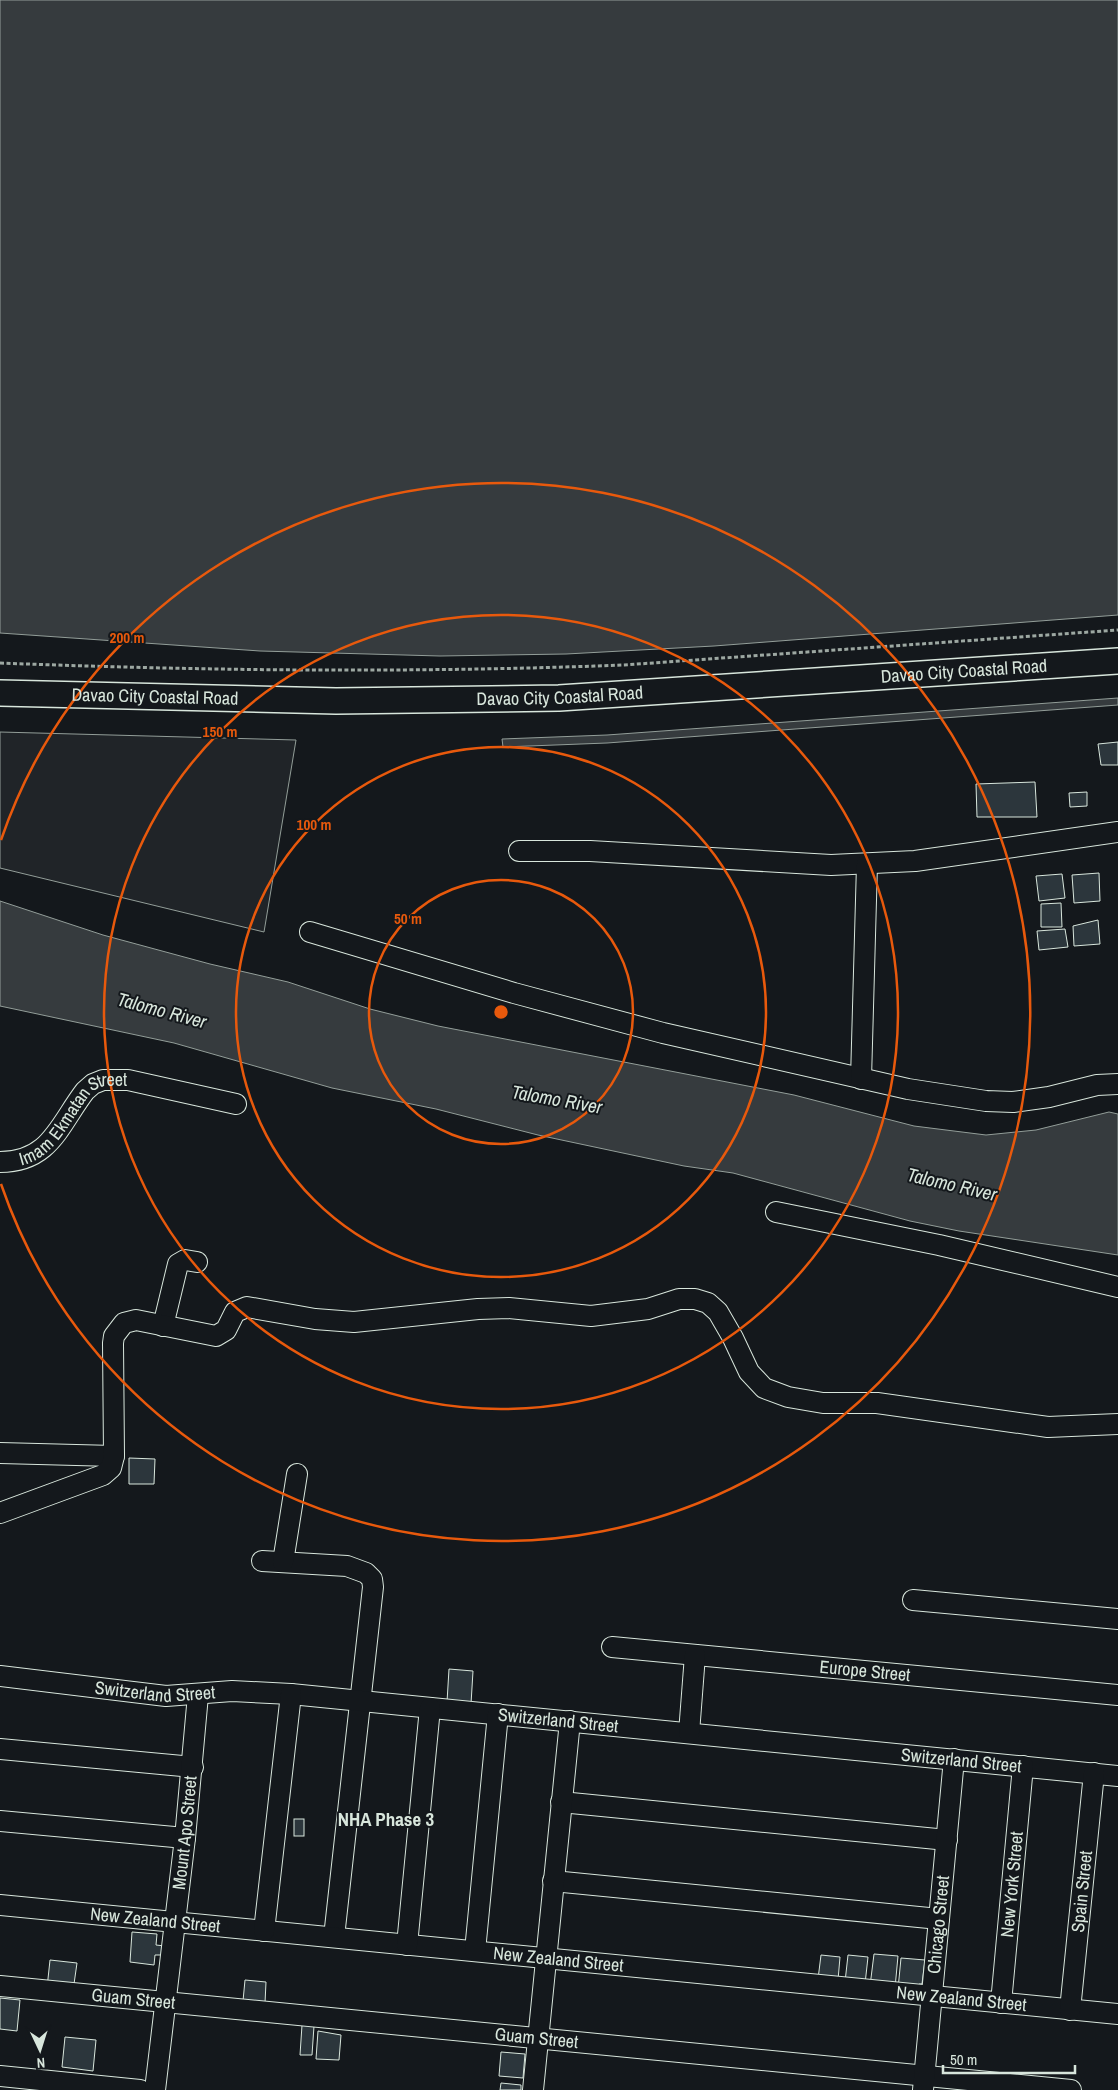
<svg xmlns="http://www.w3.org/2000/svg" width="1118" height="2090" viewBox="0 0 1118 2090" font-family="'Archivo Narrow',sans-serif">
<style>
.green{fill:#202428;stroke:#939e99}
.water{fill:#363b3e;stroke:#939e99}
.building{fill:#2c363c;stroke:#d8e6dc}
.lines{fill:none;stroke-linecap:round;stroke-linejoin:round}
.minor-casing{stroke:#d8e6dc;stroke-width:22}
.major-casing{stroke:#d8e6dc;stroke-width:28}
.path{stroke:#9da8a2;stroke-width:3;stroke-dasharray:4 2.5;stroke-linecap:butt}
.minor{stroke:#14181c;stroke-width:20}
.major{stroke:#14181c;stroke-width:25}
.ring{fill:none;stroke:#e8590c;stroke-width:2.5}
.labels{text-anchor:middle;stroke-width:4;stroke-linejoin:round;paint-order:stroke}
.street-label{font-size:18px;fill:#d8e6dc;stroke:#14181c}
.water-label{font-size:19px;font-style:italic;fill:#d8e6dc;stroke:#14181c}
.neighbourhood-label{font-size:19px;font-weight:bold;fill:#d8e6dc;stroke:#14181c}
.centre{fill:#e8590c;stroke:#14181c;stroke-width:2.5}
.ring-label{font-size:15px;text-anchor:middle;font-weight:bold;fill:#e8590c;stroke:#14181c;stroke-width:4;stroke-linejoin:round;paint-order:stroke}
</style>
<rect width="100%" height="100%" fill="#14181c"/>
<polygon class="green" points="0,732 296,740 264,932 0,868"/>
<g class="water">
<polygon points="0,0 1118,0 1118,615 714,646 566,654 440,656 260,651 0,633"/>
<polygon points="1118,698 1118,705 607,743 503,747 502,739 607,735"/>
<polygon points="0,901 103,935 210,964 288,982 370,1009 438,1026 794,1095 914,1126 986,1135 1036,1130 1109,1112 1118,1114 1118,1255 959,1231 910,1221 733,1173 684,1166 538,1135 436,1109 332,1088 174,1043 0,1006"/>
</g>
<g class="building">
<polygon points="1118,742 1118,765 1101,765 1098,744"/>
<polygon points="1035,782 1037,817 977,817 976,784"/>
<polygon points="1087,792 1087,806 1070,807 1069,793"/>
<polygon points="1099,873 1100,901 1074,903 1072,875"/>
<polygon points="1062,874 1065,898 1039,901 1036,876"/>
<polygon points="1061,903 1062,927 1041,927 1041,904"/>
<polygon points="1098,920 1100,944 1074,946 1073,926"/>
<polygon points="1065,929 1068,947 1039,950 1037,931"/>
<polygon points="129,1458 155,1459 154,1484 129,1484"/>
<polygon points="449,1669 473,1671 471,1704 447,1702"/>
<rect x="294" y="1819" width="10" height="17"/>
<polygon points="132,1932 157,1934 156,1945 165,1946 164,1955 155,1955 154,1965 130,1962"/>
<polygon points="874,1954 898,1956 895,1988 870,1986"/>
<polygon points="821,1955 840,1957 838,1980 818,1979"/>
<polygon points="848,1955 868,1957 865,1984 845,1982"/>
<polygon points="901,1958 925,1960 922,1984 919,1984 918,1990 898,1989"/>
<polygon points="50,1960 77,1963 73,1991 47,1988"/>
<polygon points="245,1980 266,1982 265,2003 243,2001"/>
<polygon points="0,1998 20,2000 17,2031 0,2029"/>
<polygon points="302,2025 314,2026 312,2055 300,2055"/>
<polygon points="318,2031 341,2035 339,2060 316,2059"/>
<polygon points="65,2037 96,2040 93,2071 62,2067"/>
<polygon points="501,2052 525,2054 523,2078 499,2076"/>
<polygon points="501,2083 521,2085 521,2090 500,2090"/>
</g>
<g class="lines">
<defs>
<g id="minor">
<polyline points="519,851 590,851 831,865 915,861 1118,832"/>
<polyline points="310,932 514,993 663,1033 908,1089 986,1101 1013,1102 1049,1097 1097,1085 1118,1084"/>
<polyline points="861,1079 867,864"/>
<path id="s1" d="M0,1162C50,1162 59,1125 85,1091L93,1084L103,1080H128L236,1104"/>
<polyline points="776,1212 939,1245 1118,1287"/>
<polyline points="163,1326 178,1264 185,1260 197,1262"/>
<polyline points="0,1453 114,1456"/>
<polyline points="0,1513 103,1475 111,1468 114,1456 113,1343 114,1336 124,1323 136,1320 216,1336 226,1330 235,1312 247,1307 315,1319 354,1322 478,1309 509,1308 591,1316 648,1309 679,1299 695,1299 708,1303 718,1312 733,1338 749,1372 764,1388 788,1397 823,1403 877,1403 1048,1427 1118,1424"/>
<polyline points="262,1561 347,1566 366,1573 372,1579 373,1587 334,1937"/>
<polyline points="283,1562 297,1474"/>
<polyline points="913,1600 1118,1619"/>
<path id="s2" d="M612,1647L1118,1695"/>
<path id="s3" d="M0,1676L166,1696L232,1691L291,1694L1118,1776"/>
<polyline points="689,1733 695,1655"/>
<polyline points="0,1749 193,1767"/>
<polyline points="561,1802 947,1840"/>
<polyline points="0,1821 185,1838"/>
<polyline points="553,1881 939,1919"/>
<path id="s4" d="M0,1905L1118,2014"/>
<polyline points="264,1931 291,1694"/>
<polyline points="407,1945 430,1708"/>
<polyline points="475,1951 498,1714"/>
<path id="s5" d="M0,1986L1071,2090"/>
<path id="s6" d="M1001,2003L1023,1766"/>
<path id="s7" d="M1070,2010L1094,1773"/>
<polyline points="0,2076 140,2090"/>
<path id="s8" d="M155,2090L185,1838L198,1695"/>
<polyline points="533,2090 570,1721"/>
<path id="s9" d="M923,2090L954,1759"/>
</g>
<g id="major">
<path id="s10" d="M0,693L336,701L559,698L1118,661"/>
</g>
</defs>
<use href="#minor" class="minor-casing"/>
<use href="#major" class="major-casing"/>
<path class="path" d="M0,663C208,671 416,673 624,665L1118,630"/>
<use href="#minor" class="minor"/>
<use href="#major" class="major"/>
</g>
<g class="ring">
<circle cx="501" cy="1012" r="132"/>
<circle cx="501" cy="1012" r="265"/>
<circle cx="501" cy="1012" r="397"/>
<path d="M1 840A529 529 0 1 1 1 1184"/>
</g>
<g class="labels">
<g class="street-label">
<text dy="6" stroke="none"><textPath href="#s10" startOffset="965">Davao City Coastal Road</textPath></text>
<text dy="6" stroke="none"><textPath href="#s10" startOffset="560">Davao City Coastal Road</textPath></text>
<text dy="6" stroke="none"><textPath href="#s10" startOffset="155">Davao City Coastal Road</textPath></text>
<text dy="6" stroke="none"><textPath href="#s1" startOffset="91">Imam Ekmatan Street</textPath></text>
<text dy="6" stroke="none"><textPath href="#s2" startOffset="254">Europe Street</textPath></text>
<text dy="6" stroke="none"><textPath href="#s3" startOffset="156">Switzerland Street</textPath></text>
<text dy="6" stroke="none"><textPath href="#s3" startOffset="561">Switzerland Street</textPath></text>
<text dy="6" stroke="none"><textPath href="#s3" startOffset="966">Switzerland Street</textPath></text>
<text dy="6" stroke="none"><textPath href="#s8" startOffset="259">Mount Apo Street</textPath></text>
<text dy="6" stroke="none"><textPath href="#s6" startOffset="119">New York Street</textPath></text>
<text dy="6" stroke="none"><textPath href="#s7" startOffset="119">Spain Street</textPath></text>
<text dy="6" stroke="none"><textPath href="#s4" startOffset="156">New Zealand Street</textPath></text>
<text dy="6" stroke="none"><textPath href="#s9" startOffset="166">Chicago Street</textPath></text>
<text dy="6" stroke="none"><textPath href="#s4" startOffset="561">New Zealand Street</textPath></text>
<text dy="6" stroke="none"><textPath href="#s4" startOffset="966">New Zealand Street</textPath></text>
<text dy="6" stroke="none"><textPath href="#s5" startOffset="134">Guam Street</textPath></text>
<text dy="6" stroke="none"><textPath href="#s5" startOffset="539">Guam Street</textPath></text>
</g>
<g class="water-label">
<text transform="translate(162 1010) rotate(15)" y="7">Talomo River</text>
<text transform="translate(557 1099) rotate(10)" y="7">Talomo River</text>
<text transform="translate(952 1184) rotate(13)" y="7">Talomo River</text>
</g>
<g class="neighbourhood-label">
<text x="386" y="1826">NHA Phase 3</text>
</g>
</g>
<circle cx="501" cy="1012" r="8" class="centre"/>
<g class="ring-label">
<text x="127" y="643">200 m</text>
<text x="220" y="737">150 m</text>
<text x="314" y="830">100 m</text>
<text x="408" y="924">50 m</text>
</g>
<g transform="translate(40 2050) rotate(176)" stroke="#14181c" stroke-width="4" paint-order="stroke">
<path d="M0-4L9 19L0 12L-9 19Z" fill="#d8e6dc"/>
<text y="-8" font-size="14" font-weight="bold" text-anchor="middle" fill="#d8e6dc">N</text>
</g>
<path d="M943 2065v8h132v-8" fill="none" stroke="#d8e6dc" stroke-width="2.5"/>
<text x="950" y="2065" font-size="15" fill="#d8e6dc" stroke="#14181c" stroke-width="4" paint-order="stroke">50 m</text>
</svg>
